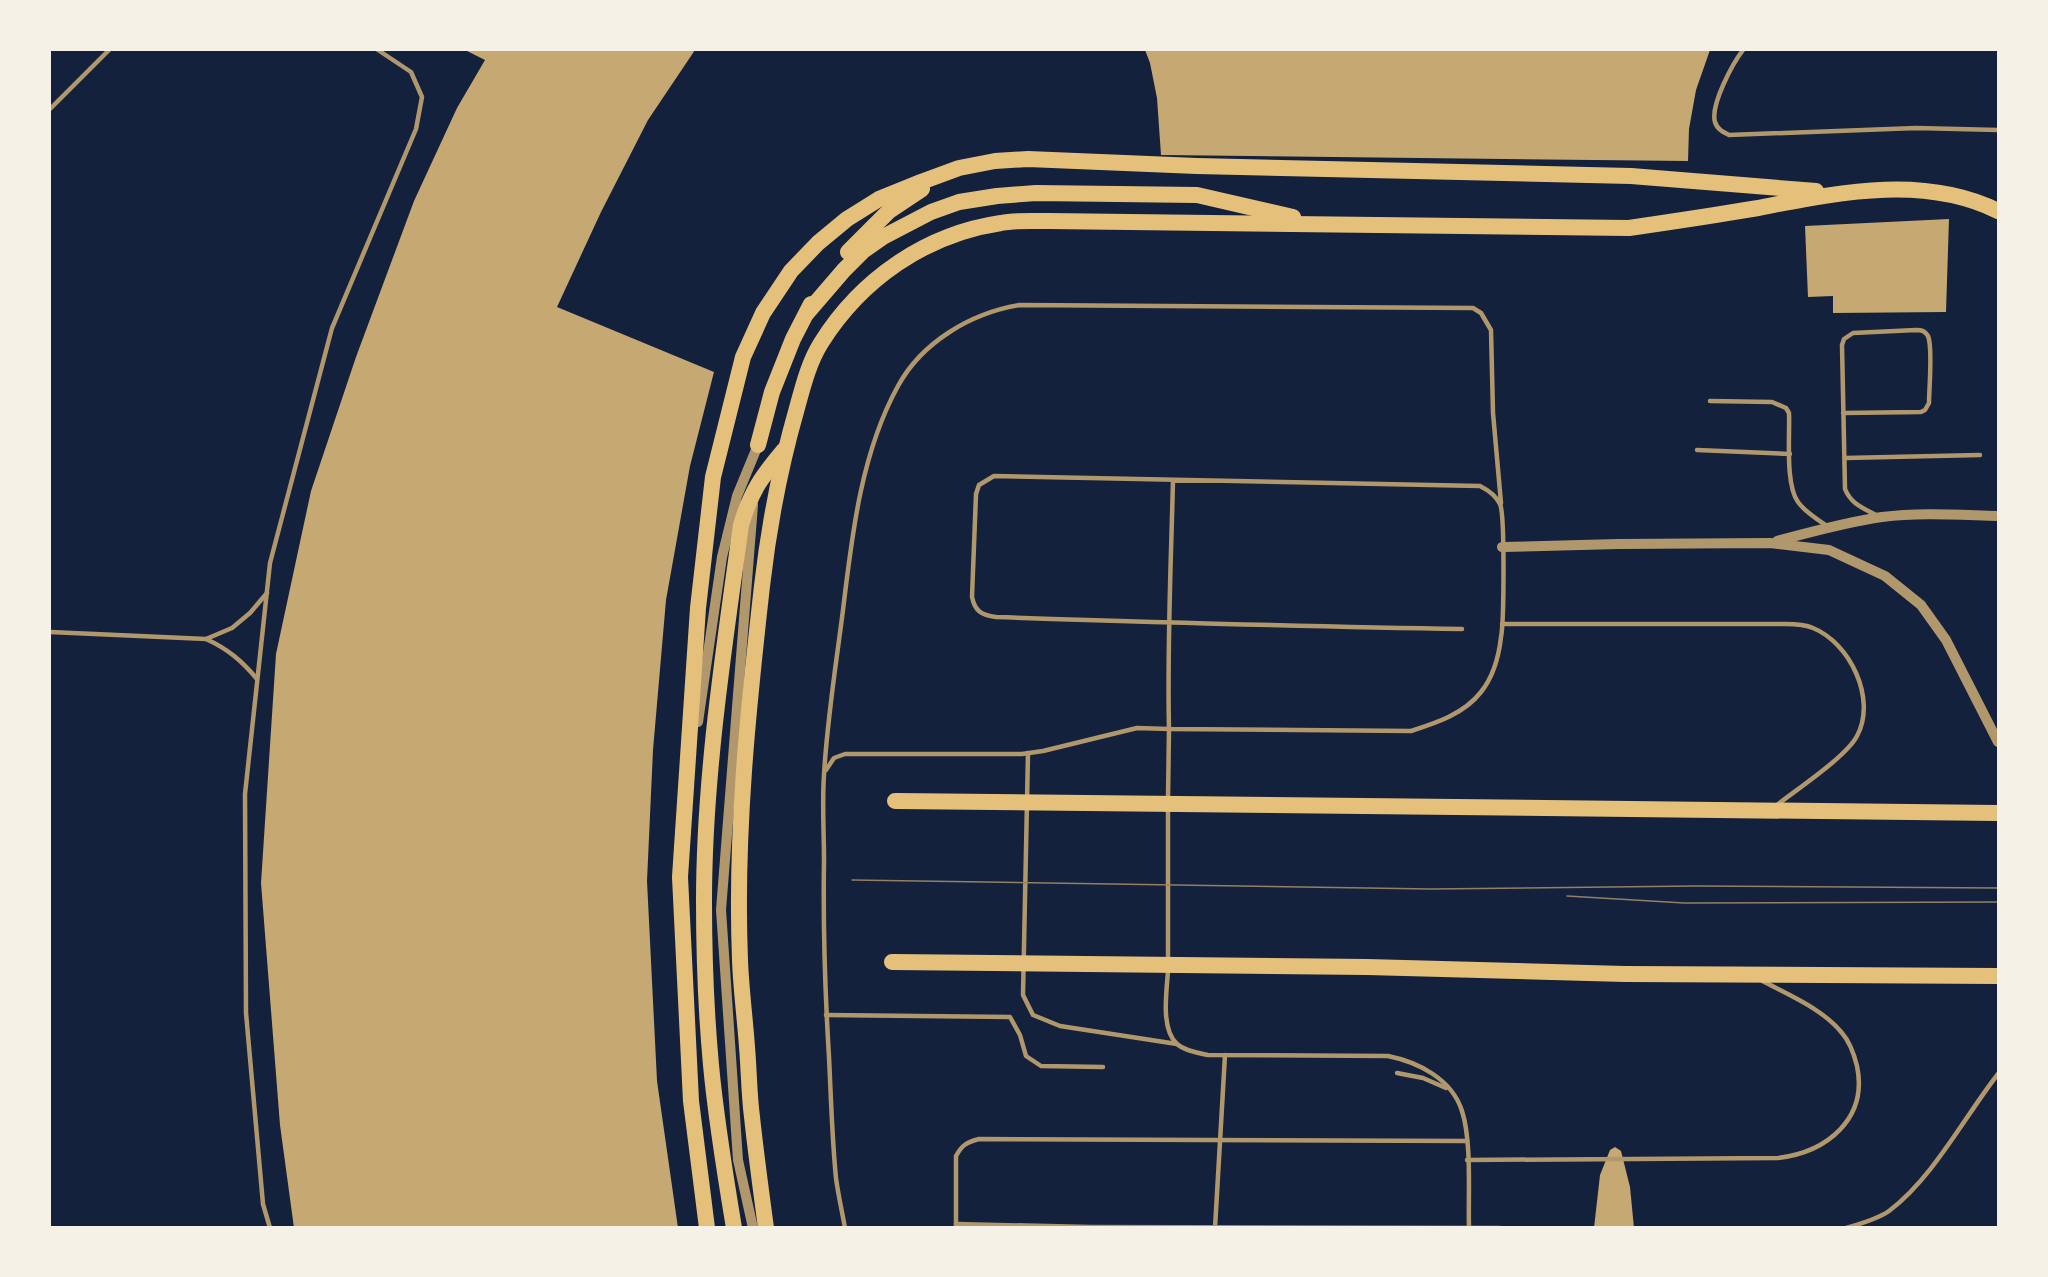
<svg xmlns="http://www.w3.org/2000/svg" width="2048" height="1277" viewBox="0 0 2048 1277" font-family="'Source Sans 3',sans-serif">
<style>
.building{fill:#c6a872}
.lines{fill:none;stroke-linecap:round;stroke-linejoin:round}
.service{stroke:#b1986c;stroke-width:4.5}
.tertiary{stroke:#b1986c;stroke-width:10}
.trunk{stroke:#e5c07b;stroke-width:16}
.tram{stroke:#918062;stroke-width:1.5}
</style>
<rect width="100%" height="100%" fill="#14213d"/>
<g class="building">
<polygon points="465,50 695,50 648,120 601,212 557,307 714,372 690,466 666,600 653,750 647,881 657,1081 678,1228 294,1228 280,1125 261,883 276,654 311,491 356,357 414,201 457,108 485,60"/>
<polygon points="1145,50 1710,50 1696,90 1689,129 1688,161 1161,155 1157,98 1150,63"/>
<polygon points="1949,219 1946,312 1833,313 1833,296 1808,297 1805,226"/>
<polygon points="1615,1147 1621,1151 1630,1187 1634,1228 1594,1228 1600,1175 1610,1150"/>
</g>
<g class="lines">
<g class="service">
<path d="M1743,50C1733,63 1710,105 1715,122C1717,129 1723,132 1729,135L1916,128L1998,130"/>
<polyline points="50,109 109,50"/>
<path d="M1710,401L1772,402L1786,408L1789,413C1790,436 1785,484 1798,502C1805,512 1817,519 1827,526"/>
<path d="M1843,413L1921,412L1925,410L1929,403C1929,389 1933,347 1928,336C1925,331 1922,330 1916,330L1853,333L1844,339L1842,345L1845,489C1851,504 1863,508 1876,515"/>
<polyline points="1697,450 1790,454"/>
<polyline points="1845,458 1980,455"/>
<path d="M1173,480C1171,563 1167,646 1169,729L1411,731C1436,723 1464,714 1481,692C1493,677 1499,655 1501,637C1504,622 1505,514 1500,504C1496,496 1488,490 1480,486L994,476L979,485L976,494L972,597C975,611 981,615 996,617C1151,622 1307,627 1462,629"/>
<path d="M1502,624H1785C1794,624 1804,624 1813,628C1850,643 1877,699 1857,736C1846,757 1797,789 1777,805"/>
<polyline points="50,632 206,639 232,628 250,613 267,593"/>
<path d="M206,639C228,649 242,661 257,679"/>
<polyline points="1028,753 1023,995 1033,1015 1060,1026 1177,1044"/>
<polyline points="826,770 834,758 845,754 1022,754 1043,751 1137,728 1169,729 1168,799"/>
<polyline points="1168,961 1168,808"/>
<path d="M1168,970C1167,991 1160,1028 1177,1044C1185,1051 1198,1053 1208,1055L1388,1056C1418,1062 1452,1079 1462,1111C1472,1142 1468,1195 1469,1228"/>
<polyline points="826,1015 1010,1017 1020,1035 1026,1056 1041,1066 1103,1067"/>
<polyline points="1397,1073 1423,1078 1446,1088"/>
<path d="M1467,1160L1778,1158C1827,1152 1868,1119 1857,1066C1854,1054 1850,1042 1842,1033C1822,1008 1788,995 1761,980"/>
<polyline points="956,1224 1091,1227 1500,1228"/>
<polyline points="270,1228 263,1204 246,1013 245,794 270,563 332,328 416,129 422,97 411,72 378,50"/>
<path d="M845,1228C842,1211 838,1194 836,1178C832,1138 831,1097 829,1057C825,992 823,926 824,861C824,832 822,803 824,775C827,720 836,665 843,610C852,535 861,453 898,386C922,342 971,313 1020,305L1473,308L1481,313L1491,330L1493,413L1501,503"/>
<path d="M956,1228V1156C962,1145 967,1142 979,1139L1467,1141"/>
<polyline points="1215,1228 1225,1055"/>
<path d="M1846,1228C1860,1224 1878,1219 1889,1211C1933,1178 1965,1116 1998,1074"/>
</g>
<g class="tertiary">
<polyline points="753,505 721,910 738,1160 753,1228"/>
<path d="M1777,541C1811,532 1846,522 1882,517C1920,512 1960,515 1998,516"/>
<polyline points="1502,547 1618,544 1770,543 1829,550 1885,576 1921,605 1946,640 1998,742"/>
<polyline points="698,722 722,557 737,496 758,445"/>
</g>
<g class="trunk">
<polyline points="848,252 889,211 922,189"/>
<polyline points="807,313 844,270 863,251 883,237 931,212 959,202 997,196 1036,193 1197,195 1293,217"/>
<polyline points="758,445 772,392 793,339 811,304"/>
<polyline points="895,801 1998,813"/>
<polyline points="892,962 1367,967 1625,974 1998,976"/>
<polyline points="707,1228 691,1101 680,877 698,608 713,477 743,357 763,313 791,271 818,243 847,219 879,199 921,182 959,168 995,161 1028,159 1197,166 1631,176 1816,191"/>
<path d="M734,1228C725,1174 716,1120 711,1065C706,1011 704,956 704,901C704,777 724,648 741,525C751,491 762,476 784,450"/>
<path d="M766,1228C761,1191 756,1154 752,1117C749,1094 749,1070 747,1047C745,1018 741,989 740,960C735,835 748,710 762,586C769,525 780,467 797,408C803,386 809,362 821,343C861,279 926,234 1001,223C1016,220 1032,221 1048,221L1629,228C1670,222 1711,216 1752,209C1832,194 1921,173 1998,211"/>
</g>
<g class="tram">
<polyline points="852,880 1431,889 1695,886 1998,888"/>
<polyline points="1567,896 1684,903 1998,902"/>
</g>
</g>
<rect width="2048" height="1277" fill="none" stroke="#f6f1e7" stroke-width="102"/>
</svg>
